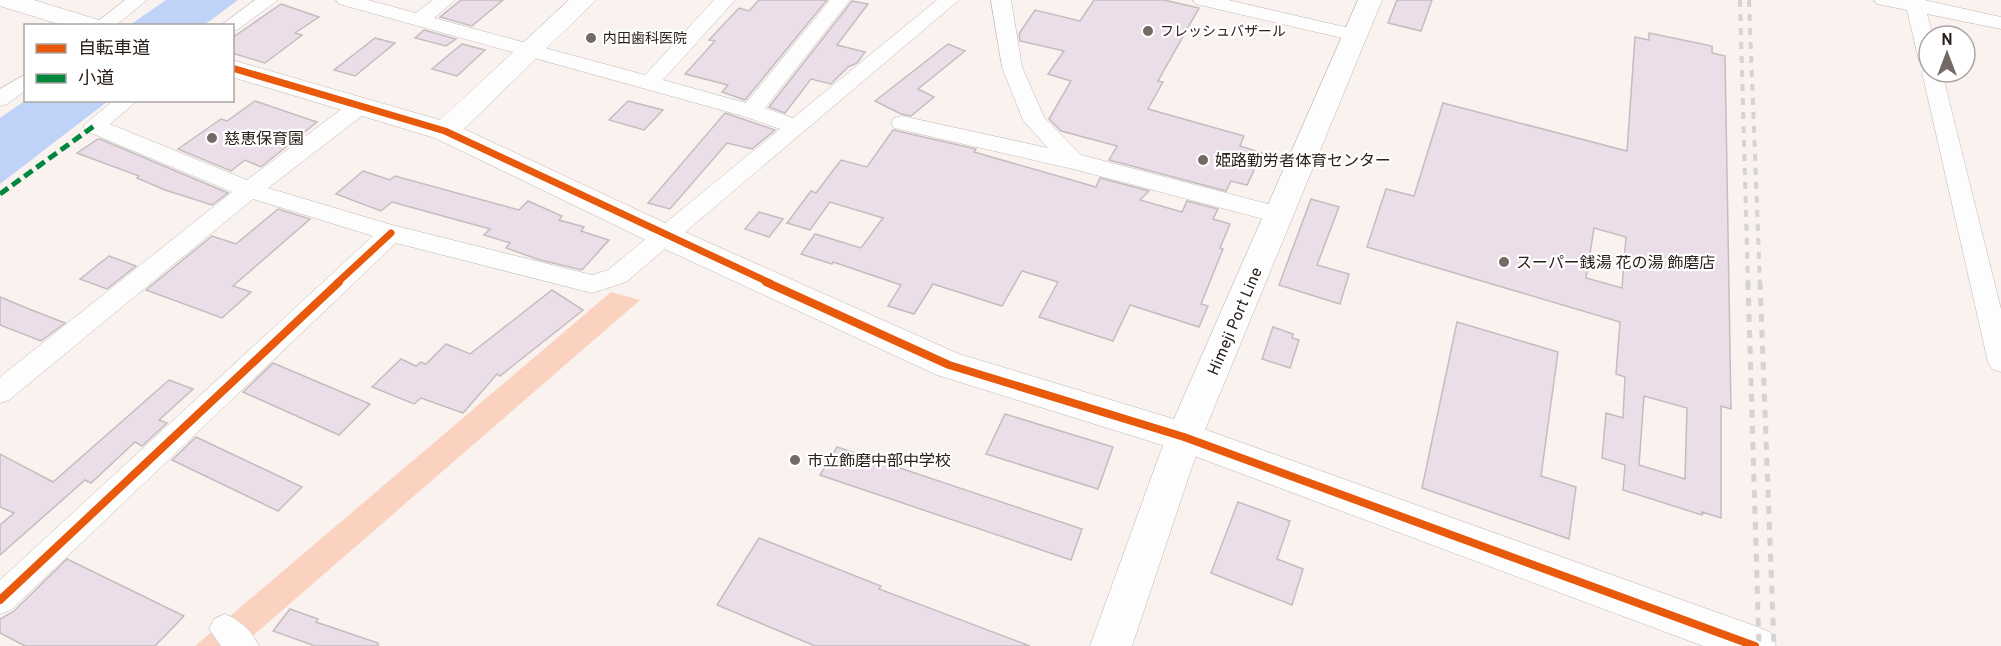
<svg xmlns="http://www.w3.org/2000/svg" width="2001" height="646" viewBox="0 0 2001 646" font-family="Overpass,'Noto Sans JP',sans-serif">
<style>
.green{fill:#fad2bf}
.water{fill:#bfd2f7}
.building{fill:#ecdee8;stroke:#c4bdc0;stroke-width:1.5;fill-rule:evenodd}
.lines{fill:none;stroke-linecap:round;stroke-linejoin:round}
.street-casing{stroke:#bfb7b2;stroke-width:1}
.secondary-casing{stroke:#bfb7b2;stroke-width:1}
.primary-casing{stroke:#bfb7b2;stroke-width:1}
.street{fill:#fefdfd;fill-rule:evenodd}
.secondary{fill:#fefdfd;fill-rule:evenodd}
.primary{fill:#fefdfd;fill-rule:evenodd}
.rail-far1{stroke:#d6d3d2;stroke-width:4;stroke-dasharray:7 7;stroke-linecap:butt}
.rail{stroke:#d6d3d2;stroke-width:5;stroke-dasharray:8 8;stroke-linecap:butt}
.quiet{stroke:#00873e;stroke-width:5;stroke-dasharray:10 5;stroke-linecap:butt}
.cycleway-far1-casing{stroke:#fff;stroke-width:10}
.cycleway-casing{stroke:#fff;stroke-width:12}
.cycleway-far1{stroke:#e8590c;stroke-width:7}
.cycleway{stroke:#e8590c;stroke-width:8}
.poi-dot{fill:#736a65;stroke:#fff;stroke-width:2}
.labels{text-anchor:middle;stroke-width:4.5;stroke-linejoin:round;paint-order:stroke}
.far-poi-label{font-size:14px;fill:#2b201b;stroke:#fff;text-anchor:start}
.poi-label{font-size:16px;fill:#2b201b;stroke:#fff;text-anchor:start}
.street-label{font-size:16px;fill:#2b201b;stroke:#fff}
</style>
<rect width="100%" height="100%" fill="#f9f2ef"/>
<polygon class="green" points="611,292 640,300 241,646 195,646"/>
<g class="water">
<polygon points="166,0 238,0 204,25 130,25"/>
<polygon points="26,100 108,101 0,184 0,118"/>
</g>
<g class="building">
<polygon points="461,0 503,0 472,26 440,17"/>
<polygon points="759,0 827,0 745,100 722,92 728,85 685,74 715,41 709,40 739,8 749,11"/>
<polygon points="1094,0 1164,0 1199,8 1158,81 1163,82 1148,109 1244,136 1240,146 1262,153 1247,185 1231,181 1226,191 1109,160 1117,146 1061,131 1049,119 1071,81 1048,74 1064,51 1020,41 1019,34 1035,10 1080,21"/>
<polygon points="1397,0 1432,0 1421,31 1388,23"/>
<polygon points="852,1 868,4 837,45 865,52 857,63 848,67 831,84 811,79 785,113 769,107"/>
<polygon points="281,4 319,17 295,33 302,35 265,63 232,53 232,38"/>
<polygon points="424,30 456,39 446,46 415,38"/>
<path d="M1649,33L1712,46V53L1725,56L1731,409L1721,406V518L1702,512V515L1623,490L1625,465L1602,458L1606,413L1623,418L1625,377L1616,374L1620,322L1367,247L1386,189L1414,196L1443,103L1627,151L1635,37L1649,40ZM1594,228L1626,237L1622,288L1586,278ZM1644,396L1687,408L1685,479L1639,465Z"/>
<polygon points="375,38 395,43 355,76 334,70"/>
<polygon points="462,44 485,50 457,76 432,69"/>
<polygon points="948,44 965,51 918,89 934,97 911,116 901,114 875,101"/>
<polygon points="255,101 317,122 261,167 245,160 231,171 178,149 221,119 227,121"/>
<polygon points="628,101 663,110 644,130 609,120"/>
<polygon points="725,113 775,130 752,149 727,143 670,209 648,203"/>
<polygon points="893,130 976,149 974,152 1096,187 1100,178 1149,191 1140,200 1182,212 1187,201 1218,209 1213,219 1230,224 1220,248 1223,249 1201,304 1208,306 1199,327 1130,305 1113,341 1039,317 1058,282 1022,271 1002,306 933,284 914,314 888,306 901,285 833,262 832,264 801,254 815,234 861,248 883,218 830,202 810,230 787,223 811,191 816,193 841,160 867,167"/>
<polygon points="98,139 100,139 228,193 212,205 165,190 137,178 139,176 77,153"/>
<polygon points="363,171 390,180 395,176 519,210 528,201 562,216 559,220 584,227 581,231 609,240 582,270 540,260 506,248 510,243 484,235 490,229 392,202 381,211 336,194"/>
<polygon points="1311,199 1339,207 1317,265 1349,274 1340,304 1279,285"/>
<polygon points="278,209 310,219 233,286 251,292 222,318 146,290 212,236 236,244"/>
<polygon points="759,212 783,219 769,237 745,229"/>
<polygon points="109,256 136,266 107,289 80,279"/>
<polygon points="552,290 583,310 500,376 497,374 463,413 421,398 414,404 372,387 401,359 416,366 421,362 426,364 446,344 470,354"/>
<polygon points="0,297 29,309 65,323 41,341 0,325"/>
<polygon points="1457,322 1558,352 1541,476 1576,487 1569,539 1422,488"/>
<polygon points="1273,327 1293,334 1292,338 1299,340 1290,368 1262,359"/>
<polygon points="273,363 370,404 339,435 243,392"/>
<polygon points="169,380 193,389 159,420 167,423 142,446 135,442 91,483 85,480 0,555 0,525 14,513 0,507 0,454 53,482"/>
<polygon points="1005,414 1113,447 1098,489 986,454"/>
<polygon points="196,437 302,487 278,511 172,460"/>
<polygon points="837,447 1082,529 1071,560 820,475"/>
<polygon points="1238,502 1290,521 1277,559 1303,569 1292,605 1211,573"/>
<polygon points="759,538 881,586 879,589 1030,646 815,646 717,605"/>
<polygon points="67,559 184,616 155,646 25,646 0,633 0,619 13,612"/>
<polygon points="290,609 318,619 316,622 378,643 378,646 315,646 273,631"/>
</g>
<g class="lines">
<defs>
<g id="street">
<polygon points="125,0 147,0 115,26 92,26"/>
<polygon points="255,0 278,0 237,30 232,31 232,26 220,26"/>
<polygon points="336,0 368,0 416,13 433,0 455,0 434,18 645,75 714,0 735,0 663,80 746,103 830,0 850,0 765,108 793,118 937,0 959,0 626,282 592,293 396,243 11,610 0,614 0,580 373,236 253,199 9,400 0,403 0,377 232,192 86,131 83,126 114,100 138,100 110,124 247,180 351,102 367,102 370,107 367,112 268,188 392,225 592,275 608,270 780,129 743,116 339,4"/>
<polygon points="991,0 1011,0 1022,67 1044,117 1081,155 1287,209 1291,215 1287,221 1279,223 1073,169 894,128 891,123 894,118 902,116 1048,148 1023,120 1002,67"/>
<polygon points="1193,0 1228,0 1362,31 1365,35 1362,39 1355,41 1196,4"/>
<polygon points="1874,0 1924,0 2001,17 2001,29 1927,14 1933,36 1929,36 1929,72 1942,72 2001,309 2001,372 1992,369 1988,362 1922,72 1927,67 1919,61 1907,10 1877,4"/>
<polygon points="26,74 26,90 7,104 0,106 0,89"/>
<path d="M225,614C240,620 252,631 259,646H221L209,629L214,619Z"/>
</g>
<g id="secondary">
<polygon points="0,0 34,0 102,21 105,26 65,26 0,6"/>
<polygon points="569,0 596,0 464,129 676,228 959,354 1184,422 1755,626 1770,632 1776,646 1703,646 1178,450 937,375 654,244 435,138 232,77 232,60 440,120"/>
</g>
<polygon id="primary" points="1358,0 1382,0 1202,437 1132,646 1090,646 1166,437"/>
</defs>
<use href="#street" class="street-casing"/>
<use href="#secondary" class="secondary-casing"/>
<use href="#primary" class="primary-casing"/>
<use href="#street" class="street"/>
<use href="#secondary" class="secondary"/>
<use href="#primary" class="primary"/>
<g class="rail-far1">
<polyline points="1740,0 1748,283"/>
<polyline points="1749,0 1760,283"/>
</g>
<g class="rail">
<polyline points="1748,282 1759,646"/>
<polyline points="1760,282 1774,646"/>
</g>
<polyline class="quiet" points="0,194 94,126"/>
<defs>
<g id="cycleway-far1">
<polyline points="232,68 445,131 770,283"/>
<polyline points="337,283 391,233"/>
</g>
<g id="cycleway">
<polyline points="766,282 949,365 1184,437 1755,646"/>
<polyline points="0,600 339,282"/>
</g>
</defs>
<use href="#cycleway-far1" class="cycleway-far1-casing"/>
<use href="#cycleway" class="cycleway-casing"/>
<use href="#cycleway-far1" class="cycleway-far1"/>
<use href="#cycleway" class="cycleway"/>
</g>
<g class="poi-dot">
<circle cx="1148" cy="31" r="6"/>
<circle cx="591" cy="38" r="6"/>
<circle cx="212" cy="138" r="6"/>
<circle cx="1203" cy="160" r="6"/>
<circle cx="1504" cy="262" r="6"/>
<circle cx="795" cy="460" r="6"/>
</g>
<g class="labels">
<g class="far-poi-label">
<text x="1160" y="36">フレッシュバザール</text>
<text x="603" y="43">内田歯科医院</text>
</g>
<g class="poi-label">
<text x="224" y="144">慈恵保育園</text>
<text x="1215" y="166">姫路勤労者体育センター</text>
<text x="1516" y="268">スーパー銭湯 花の湯 飾磨店</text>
<text x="807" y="466">市立飾磨中部中学校</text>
</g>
<g class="street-label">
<text transform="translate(1234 321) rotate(-67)" y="6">Himeji Port Line</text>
</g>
</g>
<rect x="24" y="24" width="210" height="78" fill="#ffffff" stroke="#aaa6a4" stroke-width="1.5"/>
<rect x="36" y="44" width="30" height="9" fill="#e8590c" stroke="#aaa6a4" stroke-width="1.5"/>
<text x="78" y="54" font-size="18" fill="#2b201b">自転車道</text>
<rect x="36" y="74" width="30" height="9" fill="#00873e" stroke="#aaa6a4" stroke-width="1.5"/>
<text x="78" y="84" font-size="18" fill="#2b201b">小道</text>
<g transform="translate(1947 54)"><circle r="28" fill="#ffffff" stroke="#aaa6a4" stroke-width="1.5"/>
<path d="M0-4.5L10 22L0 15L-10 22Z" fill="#736a65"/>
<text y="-9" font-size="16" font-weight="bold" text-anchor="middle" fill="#2b201b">N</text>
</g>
</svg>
